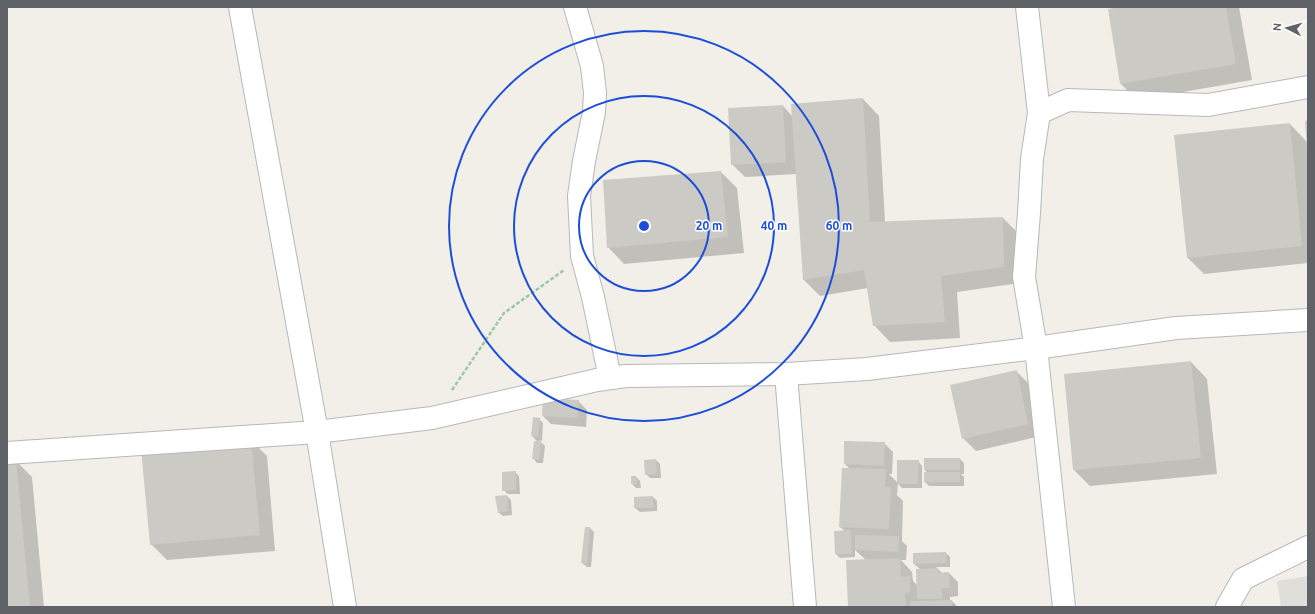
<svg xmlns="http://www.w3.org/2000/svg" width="1315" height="614" viewBox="0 0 1315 614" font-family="Ubuntu,sans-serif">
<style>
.industrial{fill:#e0deda}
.shadow{fill:#0003}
.building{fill:#cccac5}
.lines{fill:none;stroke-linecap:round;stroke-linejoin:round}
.minor-casing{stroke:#b5b8bc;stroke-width:24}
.path{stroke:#9cc7a9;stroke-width:2.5;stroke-dasharray:4 2;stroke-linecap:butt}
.minor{stroke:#fff;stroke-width:22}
.ring{fill:none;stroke:#1d4ed8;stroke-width:2}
.centre{fill:#1d4ed8;stroke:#fff;stroke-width:2}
.ring-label{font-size:12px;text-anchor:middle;font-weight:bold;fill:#1d4ed8;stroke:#fff;stroke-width:3;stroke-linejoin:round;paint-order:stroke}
</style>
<rect width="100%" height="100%" fill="#f1efe8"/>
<polygon class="industrial" points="1308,576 1308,607 1281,607 1277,581"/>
<g class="shadow">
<polygon points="1126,7 1239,7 1252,80 1137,100 1121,84"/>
<polygon points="863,99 879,116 885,222 1003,218 1019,234 1020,283 957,292 960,338 890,342 874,325 868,288 820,296 804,280 796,174 745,177 732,164 783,106 792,116"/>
<polygon points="1308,121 1308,263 1204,274 1188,258 1176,136 1290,124 1307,142"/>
<polygon points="721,172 737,188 744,253 624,264 608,247"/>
<polygon points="1191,362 1207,379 1217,474 1090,486 1074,470 1065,375"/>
<polygon points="1016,371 1029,384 1040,436 976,451 963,438"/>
<polygon points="578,401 587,410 586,427 551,424 543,416"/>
<polygon points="539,419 543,423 542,441 539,440 545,446 543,463 537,463 533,458 538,442 532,436"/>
<polygon points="251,440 267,456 275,551 167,560 151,544"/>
<polygon points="884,443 893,452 892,474 889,474 898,483 918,461 922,466 922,488 902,488 898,484 897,495 903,501 902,541 907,546 906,560 901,560 912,572 913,581 918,586 920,569 914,564 946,553 950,557 950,567 936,567 942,573 949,573 958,582 958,596 950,597 950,601 952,601 956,605 956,607 849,607 866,560 855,550 855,557 840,558 836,554 845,531 840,527 850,469 845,464"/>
<polygon points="960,459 964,463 964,474 961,474 964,477 964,486 929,486 925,482 928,473 925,470"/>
<polygon points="656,460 660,464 661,478 650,478 646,474"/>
<polygon points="16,461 32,477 44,607 7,607"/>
<polygon points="515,472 519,476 520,494 508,494 503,490"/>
<polygon points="632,477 636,477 640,481 641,488 636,488 632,484"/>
<polygon points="507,496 511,500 512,515 503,516 498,512"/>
<polygon points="653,497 657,501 657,511 640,512 635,508"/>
<polygon points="590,528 594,532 591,567 587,567 582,563"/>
</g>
<g class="building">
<polygon points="1120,7 1226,7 1236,64 1120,84 1108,9"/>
<polygon points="863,98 870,222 1003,217 1004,267 941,276 945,322 873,326 864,270 803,280 791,104"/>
<polygon points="783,105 786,162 731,165 728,108"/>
<polygon points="1308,120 1308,147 1307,147 1305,121"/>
<polygon points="1290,123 1302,246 1187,258 1174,135"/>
<polygon points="721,171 728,237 607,248 603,180"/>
<polygon points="1191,361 1201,458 1073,470 1064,374"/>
<polygon points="1017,370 1028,424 962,439 950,385"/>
<polygon points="543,398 579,400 577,418 542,416"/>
<polygon points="533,417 540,418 538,437 531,436"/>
<polygon points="251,439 260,535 150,545 141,449"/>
<polygon points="534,441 541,441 539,460 532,459"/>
<polygon points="844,441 885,442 884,466 844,464"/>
<rect x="924" y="458" width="36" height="12"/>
<polygon points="656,459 657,474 645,475 644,460"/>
<polygon points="16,460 30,607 7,607 7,461"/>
<polygon points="897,460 919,460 918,484 897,484"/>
<polygon points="842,468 886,469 885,487 891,487 889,529 839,527"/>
<polygon points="516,471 516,490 502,491 502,472"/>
<rect x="924" y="472" width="36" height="10"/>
<polygon points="631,476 636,476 637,484 631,484"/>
<polygon points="507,495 508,511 498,513 495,496"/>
<polygon points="653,496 654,508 634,508 634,497"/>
<polygon points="585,527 590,527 587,564 581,563"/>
<polygon points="851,530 852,554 835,554 834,531"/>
<polygon points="855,535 899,536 898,552 855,550"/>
<polygon points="946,552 947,563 913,564 913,553"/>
<polygon points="900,558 901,577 910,576 910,592 905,593 906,607 848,607 846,560"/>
<polygon points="938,568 938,573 949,572 950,588 942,588 942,599 917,599 916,569"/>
<polygon points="952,600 952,607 910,607 910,601"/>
</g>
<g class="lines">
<defs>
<g id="minor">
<polyline points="240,7 317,432 345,607"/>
<polyline points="575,7 592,66 595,93 594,112 584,161 579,196 582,256 593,297 610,378"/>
<polyline points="1027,7 1039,113"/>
<polyline points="786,374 805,607"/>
<polyline points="7,453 317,432 432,418 597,380 626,376 786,374 867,369 1036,348 1176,328 1308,320"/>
<polyline points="1064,607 1036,348 1024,277 1029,213 1032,159 1039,113 1068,100 1208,105 1308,87"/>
<polyline points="1227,607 1243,579 1308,547"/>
</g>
</defs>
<use href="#minor" class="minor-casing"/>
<polyline class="path" points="452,390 504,313 564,270"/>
<use href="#minor" class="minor"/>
</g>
<g class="ring">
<circle cx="644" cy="226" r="65"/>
<circle cx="644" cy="226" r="130"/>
<circle cx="644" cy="226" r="195"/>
</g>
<circle cx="644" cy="226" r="6" class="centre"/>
<g class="ring-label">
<text x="709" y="230">20 m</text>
<text x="774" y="230">40 m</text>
<text x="839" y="230">60 m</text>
</g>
<rect width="1315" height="614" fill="none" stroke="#5f6368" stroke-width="16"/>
<g transform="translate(1287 28) rotate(276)" stroke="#ffffff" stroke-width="3" paint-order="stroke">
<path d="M0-3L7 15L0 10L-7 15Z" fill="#5f6368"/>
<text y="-6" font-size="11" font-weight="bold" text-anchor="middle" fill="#5f6368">N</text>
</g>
</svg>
